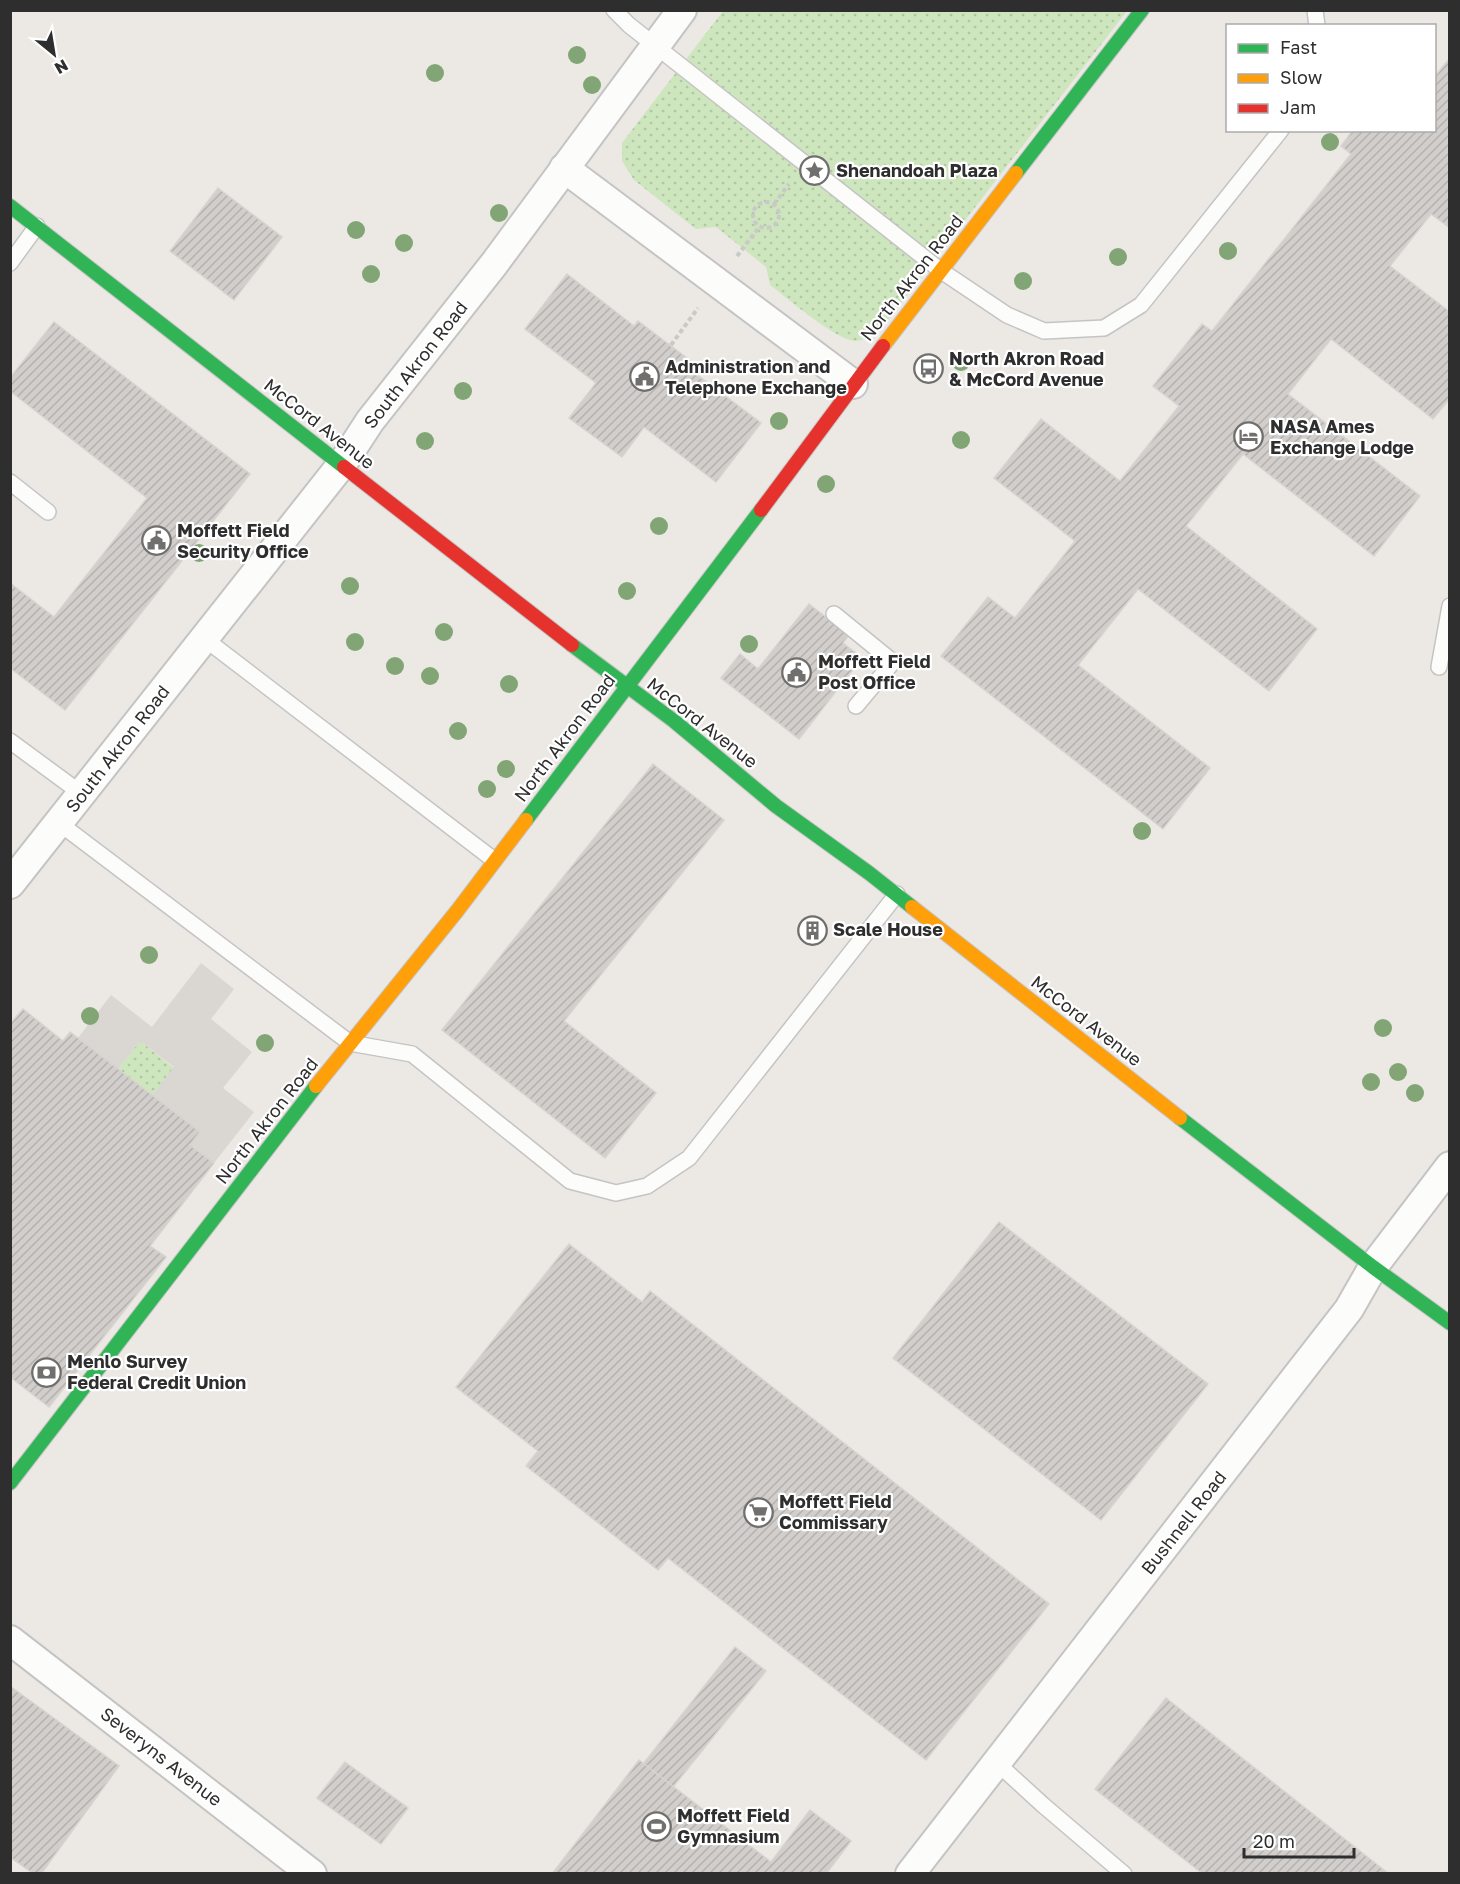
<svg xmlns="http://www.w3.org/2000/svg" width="1460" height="1884" viewBox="0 0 1460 1884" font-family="'Golos Text',sans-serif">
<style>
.grass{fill:url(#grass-dots)}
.plaza{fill:#dad6d2}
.building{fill:url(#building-hatch);stroke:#d7d4d0;stroke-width:1.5}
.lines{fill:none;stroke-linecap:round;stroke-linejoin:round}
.lane-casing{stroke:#c5c4c5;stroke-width:18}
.street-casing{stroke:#c5c4c5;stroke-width:32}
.fast-casing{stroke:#c5c4c5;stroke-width:16}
.slow-casing{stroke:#c5c4c5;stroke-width:16}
.jam-casing{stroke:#c5c4c5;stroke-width:16}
.path{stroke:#c9c9c8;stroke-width:4;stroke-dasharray:4.5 3;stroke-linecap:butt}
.lane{stroke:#fcfcfb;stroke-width:15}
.street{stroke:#fcfcfb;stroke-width:28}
.fast{stroke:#30b455;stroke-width:14}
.slow{stroke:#ff9f0a;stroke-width:14}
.jam{stroke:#e5322d;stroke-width:14}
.tree{fill:#82a575}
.labels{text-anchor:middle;stroke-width:4.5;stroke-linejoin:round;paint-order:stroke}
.poi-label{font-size:18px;font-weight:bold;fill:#2e2e2e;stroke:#fff;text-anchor:start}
.street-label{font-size:18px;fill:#2e2e2e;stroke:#fff}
</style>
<defs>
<pattern id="grass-dots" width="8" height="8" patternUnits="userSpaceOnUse" patternTransform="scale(1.5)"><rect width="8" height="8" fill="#cee6be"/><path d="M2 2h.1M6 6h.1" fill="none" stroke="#b1c6a4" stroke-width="1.8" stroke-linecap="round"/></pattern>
<pattern id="building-hatch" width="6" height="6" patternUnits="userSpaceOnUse" patternTransform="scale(1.5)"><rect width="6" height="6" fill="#d1cecb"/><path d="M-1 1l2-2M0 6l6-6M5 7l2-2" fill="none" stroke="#b4b1af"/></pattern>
</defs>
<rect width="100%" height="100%" fill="#ece8e4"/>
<g class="grass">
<path d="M723,11H1127L877,334C870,337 863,341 855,341C836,340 787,298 770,285L766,267L716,227L696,229L634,180L622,161V143Z"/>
<polygon points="140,1041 174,1068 152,1095 118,1069"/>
</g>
<polygon class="plaza" points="201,963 234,989 211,1019 252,1052 223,1088 254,1112 214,1163 190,1145 200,1132 152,1095 174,1067 140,1041 118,1069 78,1038 111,995 152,1027"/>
<g class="building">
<polygon points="1450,58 1450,228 1431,214 1390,266 1450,312 1450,398 1433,419 1331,339 1288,394 1420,496 1374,556 1243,454 1186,526 1317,629 1269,691 1138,589 1078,665 1210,768 1163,829 941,656 988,597 1015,618 1075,541 994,478 1041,419 1120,481 1179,406 1153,386 1202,324 1212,331 1351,154 1341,146 1353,130 1434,130 1434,77"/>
<polygon points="218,188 282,237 234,300 170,251"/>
<polygon points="567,274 634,326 638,321 696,365 692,371 761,423 716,482 644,427 622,457 569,418 596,383 525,329"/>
<polygon points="54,322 250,474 65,710 10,668 10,583 54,617 147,498 10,391 10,378"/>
<polygon points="809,604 849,635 843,643 862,658 799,739 721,678 740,654 758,669"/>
<polygon points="653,764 724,820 564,1021 656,1093 605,1158 442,1030"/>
<polygon points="811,919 822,927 813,940 802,933"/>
<polygon points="23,1009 63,1041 70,1032 200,1132 190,1145 214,1163 150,1246 166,1257 49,1407 10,1377 10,1024"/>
<polygon points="999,1222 1208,1384 1101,1520 893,1358"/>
<polygon points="569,1244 642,1302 650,1291 1049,1604 926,1760 668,1558 658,1570 526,1466 538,1451 456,1387"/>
<polygon points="735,1647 766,1671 673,1787 643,1764"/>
<polygon points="10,1686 119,1766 41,1874 34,1874 10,1857"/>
<polygon points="1166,1698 1389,1874 1203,1874 1095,1789"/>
<polygon points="639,1760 771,1862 810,1810 851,1841 826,1874 552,1874"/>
<polygon points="345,1762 408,1808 381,1844 317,1798"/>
</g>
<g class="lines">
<defs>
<g id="lane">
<polyline points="614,10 629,25 940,270 1007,315 1044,331 1104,328 1141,305 1281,130"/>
<polyline points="1315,10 1317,26"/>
<polyline points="10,263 37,226"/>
<polyline points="10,482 48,512"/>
<polyline points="834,614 893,662 856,706"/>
<polyline points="205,639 494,860"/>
<polyline points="1439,667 1450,606"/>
<polyline points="10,741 82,794"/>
<polyline points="59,823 350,1043 412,1054 570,1181 616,1193 647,1186 689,1158 897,894"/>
<polyline points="997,1763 1043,1805 1124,1874"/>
</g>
<g id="street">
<polyline points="564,168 853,384"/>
<polyline points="10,884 342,464 370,421 494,264 682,10"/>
<polyline points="10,1640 312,1874"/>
<polyline points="910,1874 1349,1309 1373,1267 1450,1166"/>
</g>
<g id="fast">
<polyline points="1016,173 1142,10"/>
<polyline points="10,206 344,467"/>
<polyline points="572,645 674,721 776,806 869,873 912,907"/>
<polyline points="526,820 761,510"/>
<polyline points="1180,1118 1373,1267 1450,1323"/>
<polyline points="10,1483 316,1086"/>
</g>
<g id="slow">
<polyline points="883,346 1016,173"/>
<polyline points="912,907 1180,1118"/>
<polyline points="316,1086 457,911 526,820"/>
</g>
<g id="jam">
<polyline points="344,467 572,645"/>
<polyline points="761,510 883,346"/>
</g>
</defs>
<use href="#lane" class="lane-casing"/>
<use href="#street" class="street-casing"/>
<use href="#fast" class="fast-casing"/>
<use href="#slow" class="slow-casing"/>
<use href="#jam" class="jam-casing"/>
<g class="path">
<circle cx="766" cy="215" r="13"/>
<polyline points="774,204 789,184"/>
<polyline points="737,256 760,226"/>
<polyline points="671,345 698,308"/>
</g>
<use href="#lane" class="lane"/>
<use href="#street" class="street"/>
<use href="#fast" class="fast"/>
<use href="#slow" class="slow"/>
<use href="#jam" class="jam"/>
</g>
<g class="tree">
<circle cx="577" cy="55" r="9"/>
<circle cx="435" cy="73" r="9"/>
<circle cx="592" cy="85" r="9"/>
<circle cx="1330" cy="142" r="9"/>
<circle cx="499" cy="213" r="9"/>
<circle cx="356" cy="230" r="9"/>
<circle cx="404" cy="243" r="9"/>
<circle cx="1228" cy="251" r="9"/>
<circle cx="1118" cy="257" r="9"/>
<circle cx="371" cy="274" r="9"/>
<circle cx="1023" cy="281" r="9"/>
<circle cx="961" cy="362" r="9"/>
<circle cx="463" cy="391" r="9"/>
<circle cx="779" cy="421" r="9"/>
<circle cx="961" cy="440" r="9"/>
<circle cx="425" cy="441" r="9"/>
<circle cx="826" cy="484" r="9"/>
<circle cx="659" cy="526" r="9"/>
<circle cx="199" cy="553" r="9"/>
<circle cx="350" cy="586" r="9"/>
<circle cx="627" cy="591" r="9"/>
<circle cx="444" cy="632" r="9"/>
<circle cx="355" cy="642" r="9"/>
<circle cx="749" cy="644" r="9"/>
<circle cx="395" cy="666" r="9"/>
<circle cx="430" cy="676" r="9"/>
<circle cx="509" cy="684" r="9"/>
<circle cx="458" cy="731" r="9"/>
<circle cx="506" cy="769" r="9"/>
<circle cx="487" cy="789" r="9"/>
<circle cx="1142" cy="831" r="9"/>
<circle cx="149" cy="955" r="9"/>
<circle cx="90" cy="1016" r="9"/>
<circle cx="1383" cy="1028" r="9"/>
<circle cx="265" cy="1043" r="9"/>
<circle cx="1398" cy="1072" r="9"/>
<circle cx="1371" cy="1082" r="9"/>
<circle cx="1415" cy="1093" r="9"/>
</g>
<defs>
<symbol id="sight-ring" viewBox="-11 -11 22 22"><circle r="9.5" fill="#fff" stroke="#706f6e" stroke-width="1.5"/><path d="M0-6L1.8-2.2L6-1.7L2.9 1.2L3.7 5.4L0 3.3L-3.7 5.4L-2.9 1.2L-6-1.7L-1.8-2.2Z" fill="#706f6e"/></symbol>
<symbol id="bus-ring" viewBox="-11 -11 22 22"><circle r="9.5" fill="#fff" stroke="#706f6e" stroke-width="1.5"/><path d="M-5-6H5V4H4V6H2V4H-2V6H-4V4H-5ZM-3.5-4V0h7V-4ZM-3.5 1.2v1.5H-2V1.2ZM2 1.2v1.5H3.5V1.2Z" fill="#706f6e"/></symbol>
<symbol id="civic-ring" viewBox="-11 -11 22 22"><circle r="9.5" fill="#fff" stroke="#706f6e" stroke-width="1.5"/><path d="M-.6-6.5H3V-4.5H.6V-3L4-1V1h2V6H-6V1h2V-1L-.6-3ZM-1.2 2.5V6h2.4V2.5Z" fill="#706f6e"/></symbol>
<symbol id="hotel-ring" viewBox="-11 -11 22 22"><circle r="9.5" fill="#fff" stroke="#706f6e" stroke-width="1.5"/><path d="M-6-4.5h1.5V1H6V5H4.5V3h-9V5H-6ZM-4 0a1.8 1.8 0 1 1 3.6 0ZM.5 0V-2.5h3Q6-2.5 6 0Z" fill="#706f6e"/></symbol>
<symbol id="building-ring" viewBox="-11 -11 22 22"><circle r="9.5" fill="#fff" stroke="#706f6e" stroke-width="1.5"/><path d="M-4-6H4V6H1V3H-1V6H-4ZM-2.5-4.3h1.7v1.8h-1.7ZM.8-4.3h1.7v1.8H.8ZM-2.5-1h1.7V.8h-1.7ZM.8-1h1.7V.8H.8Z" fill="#706f6e"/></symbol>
<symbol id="bank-ring" viewBox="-11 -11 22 22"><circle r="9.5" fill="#fff" stroke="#706f6e" stroke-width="1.5"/><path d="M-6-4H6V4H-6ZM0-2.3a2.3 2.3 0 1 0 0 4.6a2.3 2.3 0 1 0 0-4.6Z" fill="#706f6e"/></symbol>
<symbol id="supermarket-ring" viewBox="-11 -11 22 22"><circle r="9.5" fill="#fff" stroke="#706f6e" stroke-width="1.5"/><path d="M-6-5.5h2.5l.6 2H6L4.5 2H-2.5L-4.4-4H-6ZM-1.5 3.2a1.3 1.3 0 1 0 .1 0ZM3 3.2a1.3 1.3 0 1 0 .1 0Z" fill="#706f6e"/></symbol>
<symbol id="stadium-ring" viewBox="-11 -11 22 22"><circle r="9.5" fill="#fff" stroke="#706f6e" stroke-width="1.5"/><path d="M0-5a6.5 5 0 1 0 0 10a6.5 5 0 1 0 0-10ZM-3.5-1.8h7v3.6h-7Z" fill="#706f6e"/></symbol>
</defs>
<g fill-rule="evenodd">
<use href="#sight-ring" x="798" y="154" width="33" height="33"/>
<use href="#bus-ring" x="912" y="352" width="33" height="33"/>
<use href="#civic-ring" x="628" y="360" width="33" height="33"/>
<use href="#hotel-ring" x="1232" y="420" width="33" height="33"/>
<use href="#civic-ring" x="140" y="524" width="33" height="33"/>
<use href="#civic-ring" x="780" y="656" width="33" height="33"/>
<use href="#building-ring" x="796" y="914" width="33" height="33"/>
<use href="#bank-ring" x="30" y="1356" width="33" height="33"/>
<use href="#supermarket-ring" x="742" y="1496" width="33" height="33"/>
<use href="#stadium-ring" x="640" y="1810" width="33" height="33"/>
</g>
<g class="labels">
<g class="poi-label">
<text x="836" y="177">Shenandoah Plaza</text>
<text x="949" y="365">North Akron Road<tspan x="949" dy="21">&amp; McCord Avenue</tspan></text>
<text x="665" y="373">Administration and<tspan x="665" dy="21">Telephone Exchange</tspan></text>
<text x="1270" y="433">NASA Ames<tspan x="1270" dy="21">Exchange Lodge</tspan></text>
<text x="177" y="537">Moffett Field<tspan x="177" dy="21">Security Office</tspan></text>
<text x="818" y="668">Moffett Field<tspan x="818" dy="21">Post Office</tspan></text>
<text x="833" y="936">Scale House</text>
<text x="67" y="1368">Menlo Survey<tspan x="67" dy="21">Federal Credit Union</tspan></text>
<text x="779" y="1508">Moffett Field<tspan x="779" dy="21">Commissary</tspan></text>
<text x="677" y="1822">Moffett Field<tspan x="677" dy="21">Gymnasium</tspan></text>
</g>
<g class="street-label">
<text transform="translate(912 278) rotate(-52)" y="6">North Akron Road</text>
<text transform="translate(416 365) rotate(-52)" y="6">South Akron Road</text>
<text transform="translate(319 424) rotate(38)" y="6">McCord Avenue</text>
<text transform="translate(702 723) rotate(38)" y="6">McCord Avenue</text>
<text transform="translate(565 738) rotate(-53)" y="6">North Akron Road</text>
<text transform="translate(118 749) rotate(-52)" y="6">South Akron Road</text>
<text transform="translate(1086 1021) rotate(38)" y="6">McCord Avenue</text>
<text transform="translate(267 1121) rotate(-52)" y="6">North Akron Road</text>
<text transform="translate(1184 1523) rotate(-52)" y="6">Bushnell Road</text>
<text transform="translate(161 1757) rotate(38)" y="6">Severyns Avenue</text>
</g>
</g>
<rect width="1460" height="1884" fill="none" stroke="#2e2e2e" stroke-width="24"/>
<rect x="1226" y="24" width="210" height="108" fill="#ffffff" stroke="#ababab" stroke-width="1.5"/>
<rect x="1238" y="44" width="30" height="9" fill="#30b455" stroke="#ababab" stroke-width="1.5"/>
<text x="1280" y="54" font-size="18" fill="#2e2e2e">Fast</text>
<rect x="1238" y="74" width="30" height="9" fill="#ff9f0a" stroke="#ababab" stroke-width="1.5"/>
<text x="1280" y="84" font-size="18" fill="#2e2e2e">Slow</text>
<rect x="1238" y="104" width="30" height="9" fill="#e5322d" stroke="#ababab" stroke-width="1.5"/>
<text x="1280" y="114" font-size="18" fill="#2e2e2e">Jam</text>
<g transform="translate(54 54) rotate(150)" stroke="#ffffff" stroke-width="4.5" paint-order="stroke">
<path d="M0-4.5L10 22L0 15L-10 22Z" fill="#2e2e2e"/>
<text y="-9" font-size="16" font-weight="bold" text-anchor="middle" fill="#2e2e2e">N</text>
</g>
<path d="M1244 1848v9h110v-9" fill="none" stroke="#2e2e2e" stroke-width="3"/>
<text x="1253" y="1848" font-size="18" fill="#2e2e2e" stroke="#ffffff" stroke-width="4.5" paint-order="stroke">20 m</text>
</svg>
